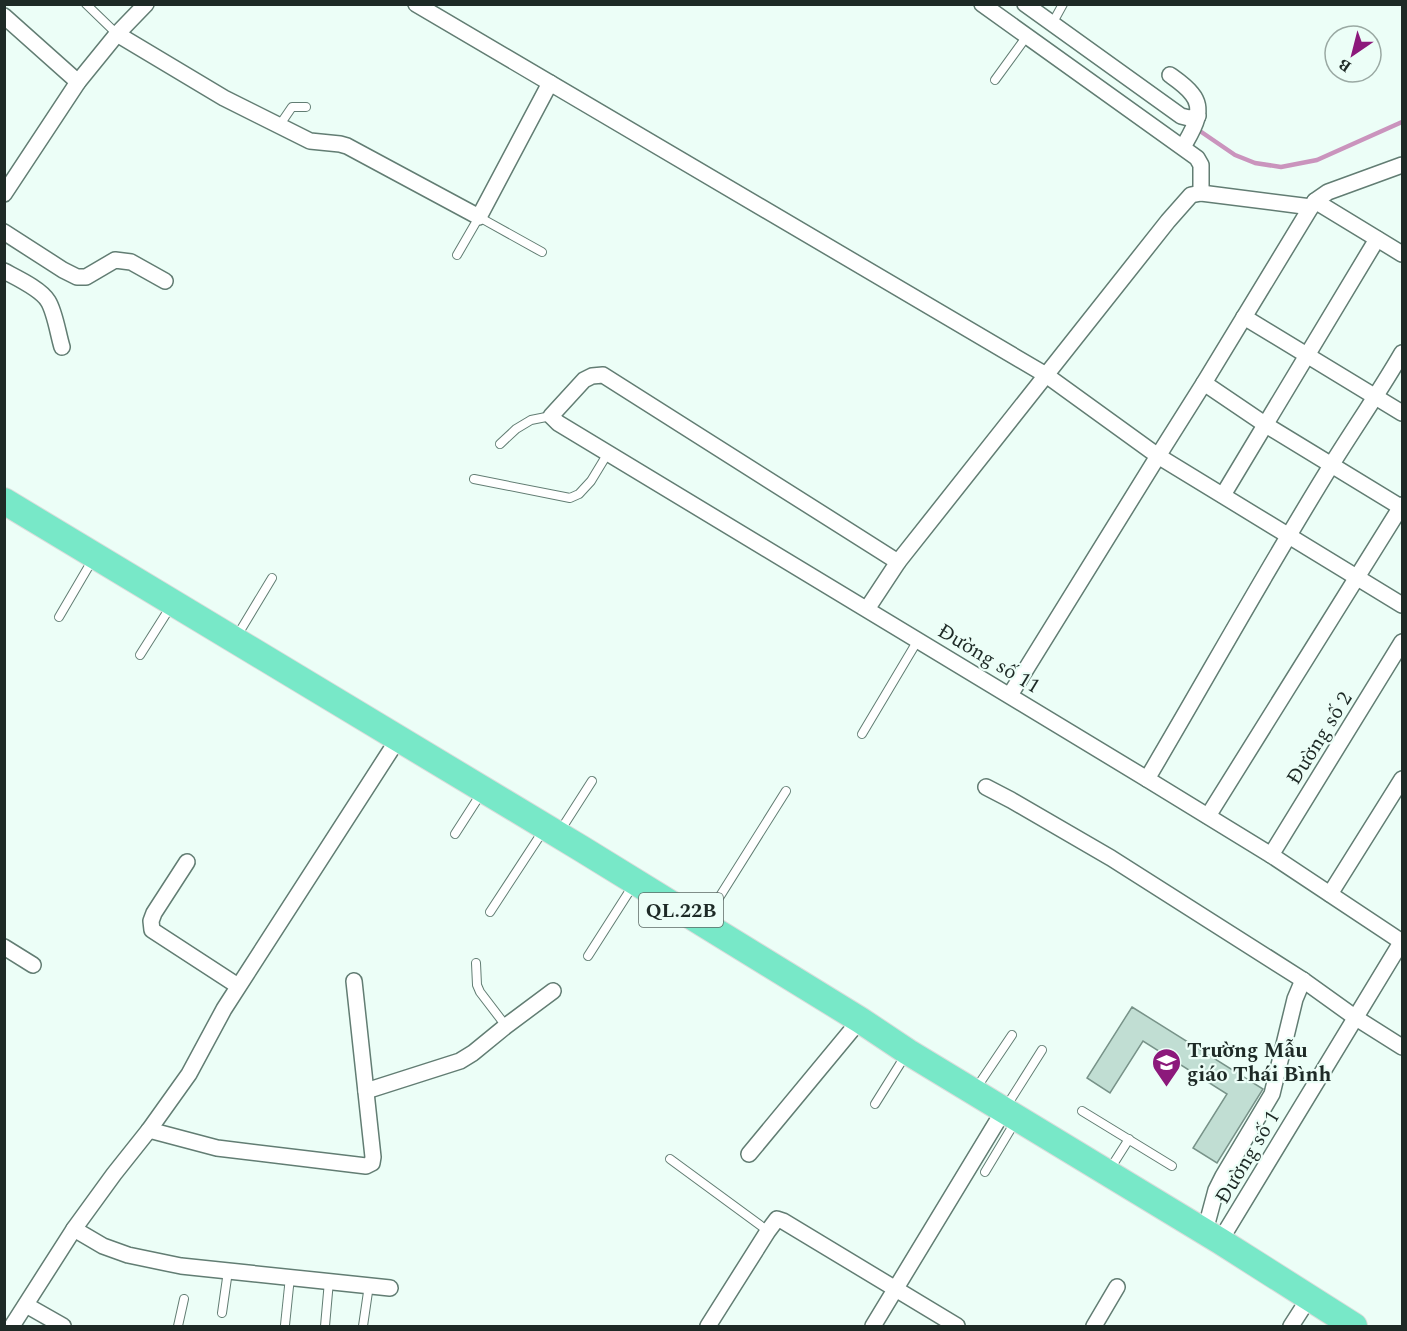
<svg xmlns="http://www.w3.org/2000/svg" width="1407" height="1331" viewBox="0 0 1407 1331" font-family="Spectral,serif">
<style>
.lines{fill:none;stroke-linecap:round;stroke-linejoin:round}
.stream{stroke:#ca94bd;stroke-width:4.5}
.building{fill:#c1ded3;stroke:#789389;stroke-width:1.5}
.service-casing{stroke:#627d73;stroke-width:10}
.minor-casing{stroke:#627d73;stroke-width:18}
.trunk-casing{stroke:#dbdddc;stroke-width:28}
.service{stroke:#fff;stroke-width:8}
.minor{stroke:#fff;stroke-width:15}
.trunk{stroke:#78e8c8;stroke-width:26}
.labels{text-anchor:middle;stroke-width:4.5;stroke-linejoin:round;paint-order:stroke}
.shield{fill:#ecfef7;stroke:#5c6a65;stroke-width:1.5}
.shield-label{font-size:20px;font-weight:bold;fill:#1e2a26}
.street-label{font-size:21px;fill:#1e2a26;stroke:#ecfef7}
.poi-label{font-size:21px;font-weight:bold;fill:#1e2a26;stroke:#ecfef7;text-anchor:start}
</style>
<rect width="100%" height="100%" fill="#ecfef7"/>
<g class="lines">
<polyline class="stream" points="1197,129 1235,155 1255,163 1281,167 1317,160 1402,122"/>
</g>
<polygon class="building" points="1132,1007 1263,1089 1217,1163 1193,1148 1227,1094 1143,1041 1110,1093 1087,1078"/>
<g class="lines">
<defs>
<g id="service">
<polyline points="86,4 117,34"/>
<polyline points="1052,24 1063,4"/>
<polyline points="995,80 1027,36"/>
<polyline points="279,126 292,107 306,107"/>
<polyline points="457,255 479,217 542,252"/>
<polyline points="500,444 516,429 531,420 551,416"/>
<polyline points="474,479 570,498 579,494 591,481 608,453"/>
<polyline points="59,617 93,559"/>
<polyline points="237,636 272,578"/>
<polyline points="140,655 171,606"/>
<polyline points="862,734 918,640"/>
<polyline points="560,831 592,781"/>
<polyline points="455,834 482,792"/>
<polyline points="490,912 543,831"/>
<polyline points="705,920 786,791"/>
<polyline points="588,956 634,884"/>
<polyline points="476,963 477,985 480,992 506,1026"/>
<polyline points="975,1090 1012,1035"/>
<polyline points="875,1104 905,1056"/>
<polyline points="1006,1107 1042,1050"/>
<polyline points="1082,1111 1172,1166"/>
<polyline points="670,1159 768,1231"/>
<polyline points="1110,1169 1129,1139"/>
<polyline points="985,1172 1015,1122"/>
<polyline points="222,1313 228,1271"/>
<polyline points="285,1325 290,1277"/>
<polyline points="178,1326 184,1299"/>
<polyline points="325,1326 329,1281"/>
<polyline points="363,1326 369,1285"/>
</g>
<g id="minor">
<polyline points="416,4 1046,375 1158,456 1402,605"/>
<polyline points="982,4 1197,158 1201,165 1201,193"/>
<polyline points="1025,4 1181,116 1189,118 1198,116"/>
<polyline points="4,16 78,82"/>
<polyline points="117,34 224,98 310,141 340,144 347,146 479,217 550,83"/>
<path d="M1170,75C1177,80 1186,86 1192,94C1206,111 1192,131 1183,147"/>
<polyline points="4,194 78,82 117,34 146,4"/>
<polyline points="1315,201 1402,254"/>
<polyline points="4,232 63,270 77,277 86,277 115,260 131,262 165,281"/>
<path d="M4,271C17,278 41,289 48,301C55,312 58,334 62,347"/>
<polyline points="1244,317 1402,413"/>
<polyline points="1204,383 1266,425 1402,508"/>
<polyline points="1223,495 1377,239"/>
<polyline points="898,562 1168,221 1191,195 1201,193 1311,207"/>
<polyline points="867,609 898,562 603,375 592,376 584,380 551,416 558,423 1147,779 1271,855 1402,942"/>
<polyline points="1010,695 1158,456 1204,383 1311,207 1315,201 1328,192 1402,165"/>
<path d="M1147,779C1209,674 1268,567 1332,464C1355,427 1380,391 1402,353"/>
<polyline points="986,787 1011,800 1111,858 1303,980 1356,1018 1402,1047"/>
<polyline points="1208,816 1402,505"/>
<polyline points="1271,855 1402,642"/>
<polyline points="187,862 154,913 151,921 152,930 238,986"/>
<polyline points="1330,894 1402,779"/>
<polyline points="4,947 33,965"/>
<polyline points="366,1091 460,1061 473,1053 506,1026 553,991"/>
<polyline points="149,1130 217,1148 366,1166 372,1163 373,1157 354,981"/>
<polyline points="749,1154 860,1020"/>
<polyline points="74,1229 103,1246 128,1255 181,1266 390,1288"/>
<polyline points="1205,1231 1216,1190 1223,1176 1272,1094 1295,999 1303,980"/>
<polyline points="1220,1241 1402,941"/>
<polyline points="26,1305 63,1326"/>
<polyline points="12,1326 74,1229 114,1174 149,1130 189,1074 224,1009 398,739"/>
<polyline points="708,1326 768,1231 777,1219 783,1221 957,1326"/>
<polyline points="873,1326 1004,1110"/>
<polyline points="1094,1326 1117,1287"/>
<polyline points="1291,1326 1309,1298"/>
</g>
<polyline id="trunk" points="4,501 582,849 860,1020 908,1052 1220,1241 1354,1326"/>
</defs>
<use href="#service" class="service-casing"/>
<use href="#minor" class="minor-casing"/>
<use href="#trunk" class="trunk-casing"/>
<use href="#service" class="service"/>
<use href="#minor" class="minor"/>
<use href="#trunk" class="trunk"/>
</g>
<defs>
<symbol id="school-pin" viewBox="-11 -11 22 30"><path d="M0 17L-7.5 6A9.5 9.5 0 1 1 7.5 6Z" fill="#8c197b" stroke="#ecfef7"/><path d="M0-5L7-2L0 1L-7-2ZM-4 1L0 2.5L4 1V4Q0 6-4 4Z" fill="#fff"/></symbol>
</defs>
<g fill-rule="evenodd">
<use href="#school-pin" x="1150" y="1046" width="33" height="45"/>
</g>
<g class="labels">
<rect class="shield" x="639" y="893" width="84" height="34" rx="4.5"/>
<g class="shield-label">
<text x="681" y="917">QL.22B</text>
</g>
<g class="street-label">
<text transform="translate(989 658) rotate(31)" y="7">Đường số 11</text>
<text transform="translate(1319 738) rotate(-58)" y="7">Đường số 2</text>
<text transform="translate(1247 1157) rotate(-59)" y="7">Đường số 1</text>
</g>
<g class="poi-label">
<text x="1187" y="1057">Trường Mẫu<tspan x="1187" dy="24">giáo Thái Bình</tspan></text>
</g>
</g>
<rect width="1407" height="1331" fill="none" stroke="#1e2a26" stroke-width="12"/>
<g transform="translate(1353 54) rotate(215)"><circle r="28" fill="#ecfef7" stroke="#9aa9a3" stroke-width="1.5"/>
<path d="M0-4.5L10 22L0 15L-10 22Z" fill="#8c197b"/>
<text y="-9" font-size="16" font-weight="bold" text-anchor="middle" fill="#1e2a26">B</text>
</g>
</svg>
